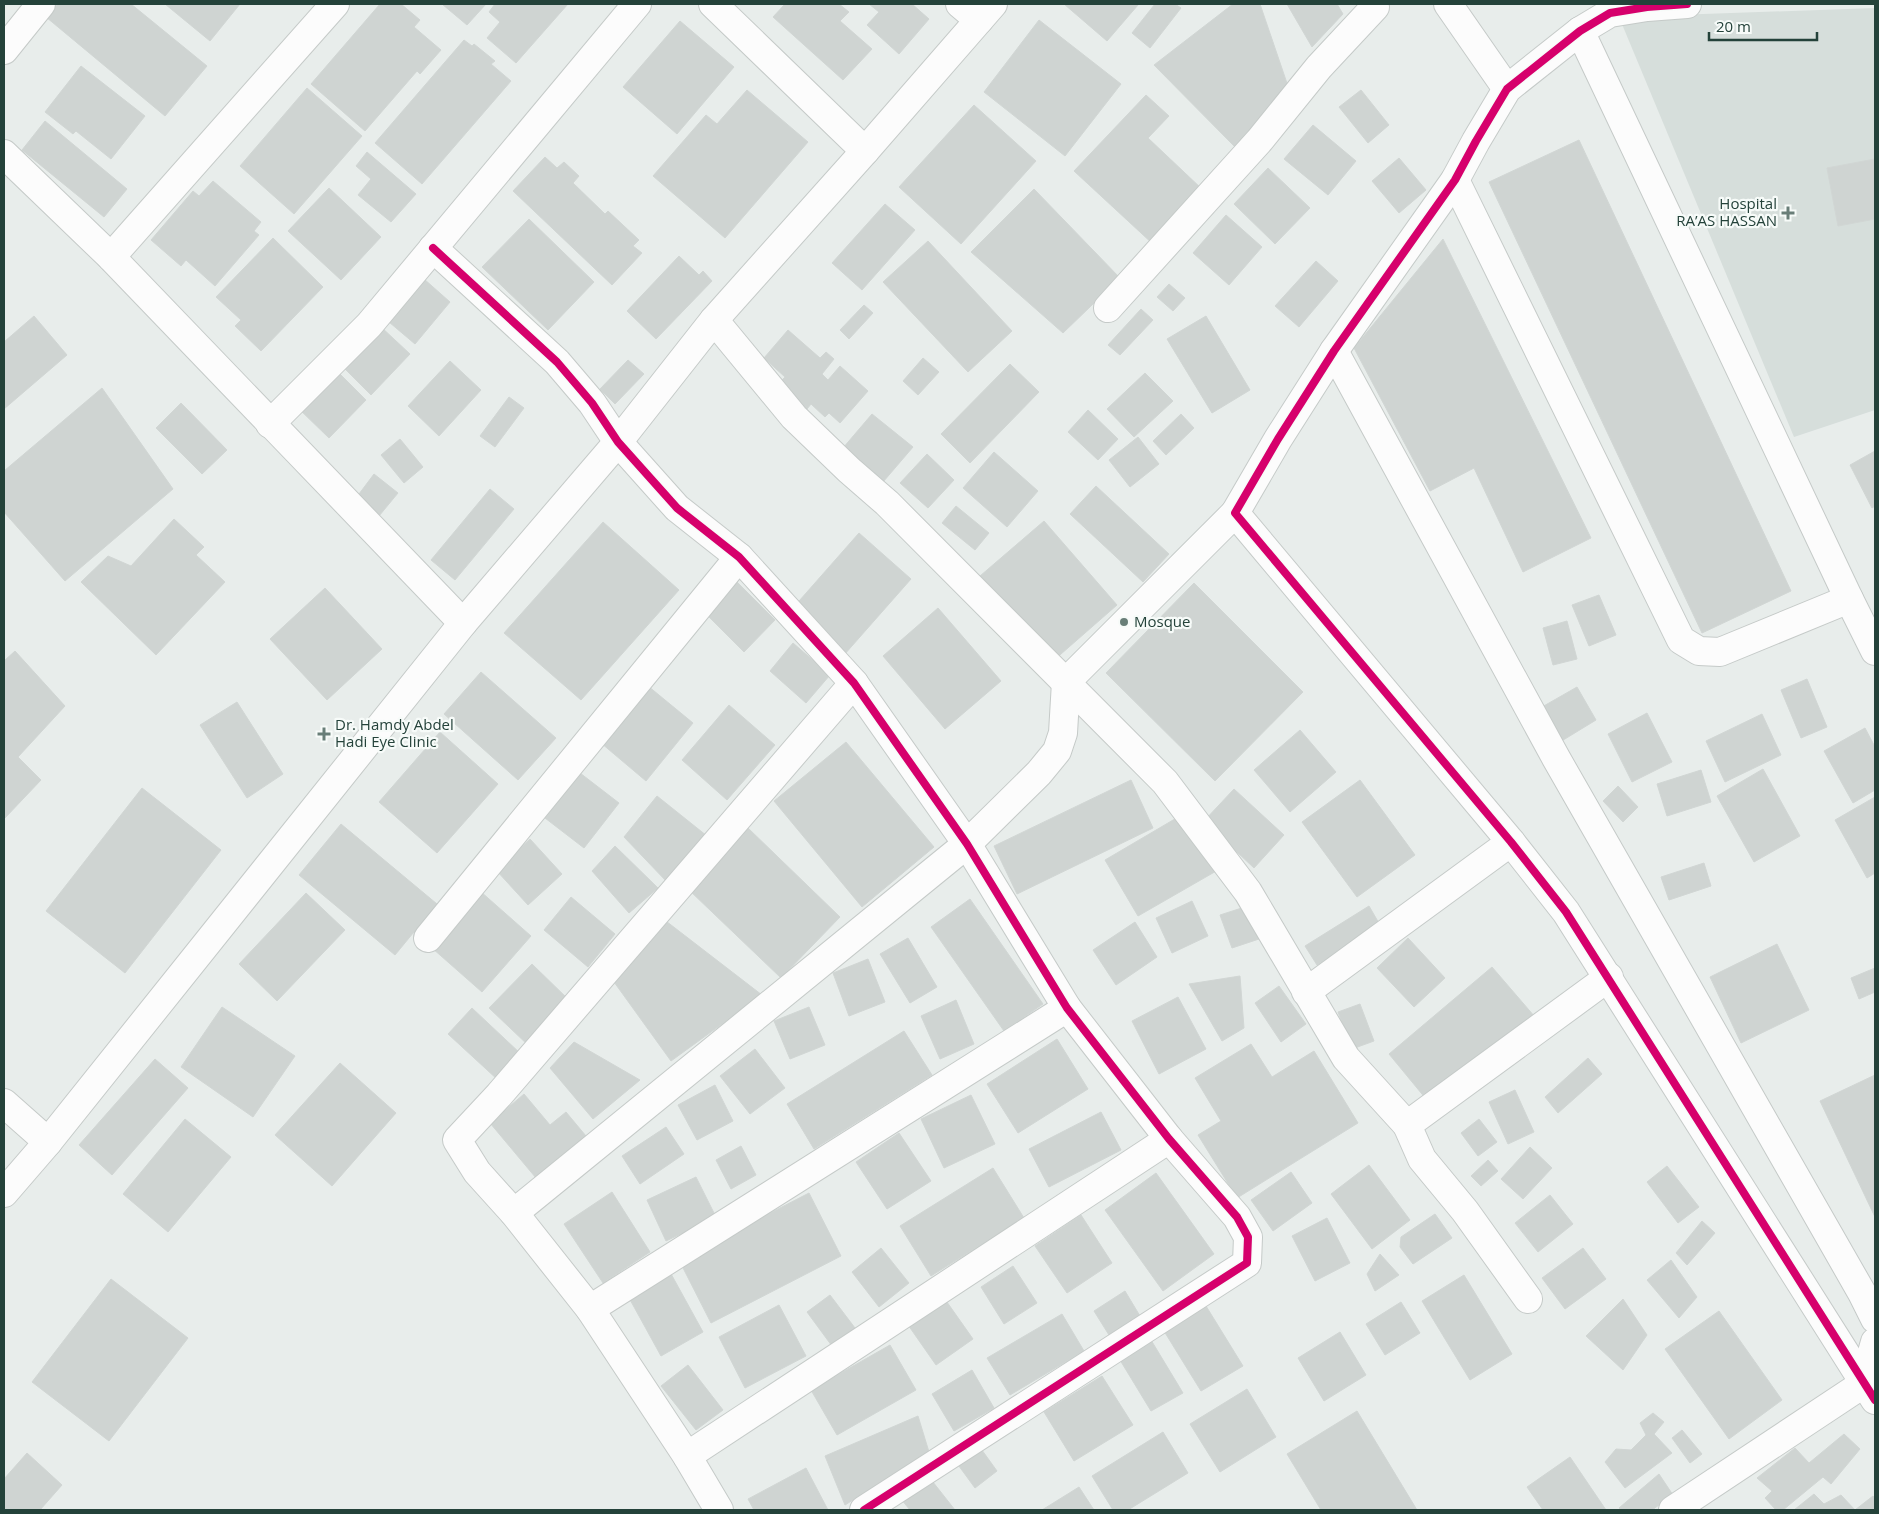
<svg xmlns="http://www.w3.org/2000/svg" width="1879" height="1514" viewBox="0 0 1879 1514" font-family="'Open Sans',sans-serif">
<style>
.built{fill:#d6dedb}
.building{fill:#cfd4d2;stroke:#d1d6d4}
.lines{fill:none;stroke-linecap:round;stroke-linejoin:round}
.minor-casing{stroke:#c5cac8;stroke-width:30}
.minor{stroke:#fcfcfc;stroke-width:28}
.cycleway-casing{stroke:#f7fbf9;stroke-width:11}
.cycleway{stroke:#d6006c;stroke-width:8}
.poi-dot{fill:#697e78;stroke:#f7fbf9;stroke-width:2}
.labels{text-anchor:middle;stroke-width:4.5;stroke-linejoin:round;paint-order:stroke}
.poi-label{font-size:15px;fill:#24423a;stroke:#f7fbf9;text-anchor:start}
</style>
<rect width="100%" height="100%" fill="#e8edeb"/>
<polygon class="built" points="1875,8 1875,410 1794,437 1619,17"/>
<g class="building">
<polygon points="58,4 131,4 207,66 165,116 46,17"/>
<polygon points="165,4 240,4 210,41"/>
<polygon points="380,4 401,4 420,20 414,27 441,50 420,74 417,71 365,131 311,84"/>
<polygon points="442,4 486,4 467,25"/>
<polygon points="495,4 568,4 516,63 487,38 500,22 489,12"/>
<polygon points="785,4 839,4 849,12 840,21 872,49 843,80 773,17"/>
<polygon points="869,4 912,4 929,19 899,54 867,25 879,12"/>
<polygon points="1064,4 1136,4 1138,5 1107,41"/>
<polygon points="1155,4 1175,4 1181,8 1150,48 1132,33"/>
<polygon points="1233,4 1260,4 1291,95 1235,147 1154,65"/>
<polygon points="1287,4 1337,4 1343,14 1312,47"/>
<polygon points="1039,20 1121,84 1065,156 984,92"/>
<polygon points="680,21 734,67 677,134 623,87"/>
<polygon points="464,40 472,46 474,44 495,61 491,64 511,81 422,184 375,143"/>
<polygon points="81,66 145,116 111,159 76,131 73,134 45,112"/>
<polygon points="307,88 362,136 294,214 240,166"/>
<polygon points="747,90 808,142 725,238 653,176 706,115 717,124"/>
<polygon points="1361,90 1389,125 1368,143 1339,107"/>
<polygon points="1146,95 1169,116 1148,138 1203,190 1154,245 1074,171"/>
<polygon points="974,105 1036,161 961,244 899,187"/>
<polygon points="45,121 127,189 104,217 22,150"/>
<polygon points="1313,125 1356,161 1328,195 1284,159"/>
<polygon points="1579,140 1791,591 1702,633 1489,182"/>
<polygon points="367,152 416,194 391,222 358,195 371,179 356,166"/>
<polygon points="545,157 557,168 564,162 579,176 573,183 605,214 608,211 639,240 633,246 642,253 612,285 513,191"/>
<polygon points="1399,158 1426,190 1399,213 1372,181"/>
<polygon points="1875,159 1875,219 1838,226 1827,168"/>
<polygon points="1268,168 1310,208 1275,244 1234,204"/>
<polygon points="213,181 261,222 254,231 259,235 215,286 186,260 181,266 151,240 193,191 199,196"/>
<polygon points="329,188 381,237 341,280 288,231"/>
<polygon points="1034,189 1120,278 1063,333 971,252"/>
<polygon points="885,204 915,230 862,290 832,263"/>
<polygon points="1226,215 1262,247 1229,285 1193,253"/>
<polygon points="529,219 594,282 548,330 482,267"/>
<polygon points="273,238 323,287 261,351 235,326 241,320 216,297"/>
<polygon points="1443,239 1591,538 1523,572 1474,468 1430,491 1354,348"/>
<polygon points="928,241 1012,331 968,372 883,282"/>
<polygon points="679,256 699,275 703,271 712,281 656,339 627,311"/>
<polygon points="1316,261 1338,281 1299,327 1275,306"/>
<polygon points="424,279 450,302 415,344 389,322"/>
<polygon points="1169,284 1185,298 1173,311 1157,297"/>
<polygon points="864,305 873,313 849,339 840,330"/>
<polygon points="1141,309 1153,320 1120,355 1108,345"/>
<polygon points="34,316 67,355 4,409 4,342"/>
<polygon points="1206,316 1250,390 1212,413 1167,339"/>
<polygon points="380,326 410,354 371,395 342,366"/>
<polygon points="788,330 820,358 826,352 834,359 822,374 828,380 840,366 868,391 840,423 829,413 825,417 811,404 803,414 785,398 792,391 781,381 785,377 764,358"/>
<polygon points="923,358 939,372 918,395 903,381"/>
<polygon points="628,360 644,374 615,404 600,389"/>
<polygon points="450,361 481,390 439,436 408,406"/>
<polygon points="1010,364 1039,392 970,463 941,434"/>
<polygon points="334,368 366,400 329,438 296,406"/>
<polygon points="1145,373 1173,401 1134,437 1107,409"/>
<polygon points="102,388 173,489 65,581 4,512 4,471"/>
<polygon points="509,397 524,408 495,447 480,436"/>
<polygon points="181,403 227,450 202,474 156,428"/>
<polygon points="1088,410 1118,439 1098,460 1068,432"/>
<polygon points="872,414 913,447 877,489 837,455"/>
<polygon points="1181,414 1194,428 1166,455 1153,441"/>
<polygon points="1138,437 1159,464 1130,487 1109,460"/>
<polygon points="400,439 423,467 404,483 381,455"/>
<polygon points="1875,451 1875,506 1872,508 1850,465"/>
<polygon points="994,452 1038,491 1007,527 963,488"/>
<polygon points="927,454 954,480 928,508 900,483"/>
<polygon points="374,474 398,493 379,516 356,498"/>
<polygon points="1096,486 1169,554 1143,582 1070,514"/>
<polygon points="490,489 514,509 455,580 431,560"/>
<polygon points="956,506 989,533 975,550 942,523"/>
<polygon points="174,519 204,547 196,555 225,582 156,655 81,582 108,556 131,566"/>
<polygon points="1044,521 1117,605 1053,661 980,576"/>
<polygon points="603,522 679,590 581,700 504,633"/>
<polygon points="859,533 911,579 844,655 792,609"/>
<polygon points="737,582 775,620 744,652 706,614"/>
<polygon points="1194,583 1303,692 1215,781 1106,673"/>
<polygon points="325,588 382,649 327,700 270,639"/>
<polygon points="1599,595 1616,635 1589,646 1572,605"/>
<polygon points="938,608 1001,681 945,729 883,656"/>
<polygon points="1567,621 1577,659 1553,665 1543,628"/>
<polygon points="793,643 830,675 806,703 770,671"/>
<polygon points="15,651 65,706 18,757 41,780 4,819 4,661"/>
<polygon points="481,672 556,738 518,780 444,714"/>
<polygon points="1807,679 1827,727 1801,738 1781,690"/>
<polygon points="648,686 693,723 646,781 601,743"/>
<polygon points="1577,687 1596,720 1555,745 1535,711"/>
<polygon points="237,702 283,774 247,798 200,725"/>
<polygon points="729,705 775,745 727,800 682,760"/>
<polygon points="1647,713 1672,762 1632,782 1608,734"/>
<polygon points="1762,714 1781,755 1725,782 1706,741"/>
<polygon points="1865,728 1875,747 1875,790 1853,803 1824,751"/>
<polygon points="1300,730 1336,772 1290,812 1254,770"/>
<polygon points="440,732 498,784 437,853 379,802"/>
<polygon points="846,742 934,847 862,907 774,801"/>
<polygon points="1763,769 1800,836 1754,862 1717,796"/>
<polygon points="1701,770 1711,802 1667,816 1657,784"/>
<polygon points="580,773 619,803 584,848 545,818"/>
<polygon points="1131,780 1153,828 1017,894 994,846"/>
<polygon points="1360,780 1415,855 1357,897 1302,822"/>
<polygon points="1618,786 1638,807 1623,822 1603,801"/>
<polygon points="142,788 221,850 125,973 46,911"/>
<polygon points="1234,789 1284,835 1254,868 1204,821"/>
<polygon points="657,796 707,836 668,883 624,837"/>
<polygon points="1875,797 1875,873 1867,878 1835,820"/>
<polygon points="1185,813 1218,870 1138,916 1105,860"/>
<polygon points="341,824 437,904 395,955 299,875"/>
<polygon points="748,828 840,917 781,978 689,890"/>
<polygon points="530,839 562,874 528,905 496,870"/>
<polygon points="615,846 658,888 629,913 592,871"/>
<polygon points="1704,863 1711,886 1669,900 1661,877"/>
<polygon points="480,891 531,936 482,992 432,948"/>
<polygon points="306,893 345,930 277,1001 239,964"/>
<polygon points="571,897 615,934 588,967 544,930"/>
<polygon points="970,899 1043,1004 1004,1031 931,927"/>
<polygon points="1192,901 1208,936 1172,953 1156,918"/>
<polygon points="1248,906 1259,939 1232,948 1220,915"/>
<polygon points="1369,906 1380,925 1317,965 1305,946"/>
<polygon points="662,918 762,995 671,1061 609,975"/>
<polygon points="1135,922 1157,957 1116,985 1093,950"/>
<polygon points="908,938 937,987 910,1003 880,954"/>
<polygon points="1408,938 1445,978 1414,1007 1377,968"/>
<polygon points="1777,944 1809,1010 1741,1043 1710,977"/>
<polygon points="868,959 885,1002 849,1016 833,973"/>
<polygon points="532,964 571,1002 529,1046 489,1008"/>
<polygon points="1492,967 1535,1017 1431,1105 1389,1054"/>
<polygon points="1875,968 1875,992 1859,999 1851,978"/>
<polygon points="1240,976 1244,1028 1222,1041 1189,984"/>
<polygon points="1279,986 1306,1024 1281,1042 1255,1003"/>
<polygon points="1178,997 1206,1049 1159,1074 1132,1021"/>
<polygon points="956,1000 974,1044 940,1059 921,1016"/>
<polygon points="1360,1004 1374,1041 1352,1049 1338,1012"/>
<polygon points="222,1007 295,1056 253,1117 181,1067"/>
<polygon points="809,1007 825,1045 790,1059 774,1021"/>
<polygon points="472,1008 522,1055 498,1080 448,1034"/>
<polygon points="904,1031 932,1075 814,1149 787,1104"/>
<polygon points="1057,1039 1088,1089 1018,1133 987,1084"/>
<polygon points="574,1042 640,1080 593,1119 550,1068"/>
<polygon points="1251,1044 1272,1077 1314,1051 1358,1123 1237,1198 1198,1135 1221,1121 1195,1078"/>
<polygon points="755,1049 785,1088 750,1114 720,1076"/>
<polygon points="1588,1058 1602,1074 1558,1113 1545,1097"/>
<polygon points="155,1059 188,1088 112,1175 79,1145"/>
<polygon points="340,1063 396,1113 332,1186 275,1135"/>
<polygon points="1875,1075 1875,1217 1820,1101"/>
<polygon points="715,1085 733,1121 697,1140 678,1105"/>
<polygon points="1515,1090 1534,1132 1508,1144 1489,1102"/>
<polygon points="524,1094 550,1125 566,1112 586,1136 536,1178 490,1123"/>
<polygon points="971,1095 995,1144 944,1168 921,1119"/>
<polygon points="1101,1112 1121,1150 1049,1187 1029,1149"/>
<polygon points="185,1119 231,1157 168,1232 123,1194"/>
<polygon points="1479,1119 1497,1142 1478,1156 1461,1133"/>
<polygon points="666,1127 684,1154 640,1184 622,1156"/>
<polygon points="899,1133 931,1181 887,1209 856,1162"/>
<polygon points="741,1146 756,1175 731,1189 716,1160"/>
<polygon points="1530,1147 1552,1168 1523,1199 1501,1179"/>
<polygon points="1488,1160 1498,1171 1481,1186 1471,1176"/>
<polygon points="1369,1165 1410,1220 1372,1249 1331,1194"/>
<polygon points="1667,1166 1699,1207 1678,1223 1647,1182"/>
<polygon points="993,1168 1024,1218 931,1276 900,1226"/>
<polygon points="1291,1172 1312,1203 1273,1231 1251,1200"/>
<polygon points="1156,1173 1214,1254 1163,1291 1105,1210"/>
<polygon points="696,1177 716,1217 666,1241 647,1200"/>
<polygon points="612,1192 650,1252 603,1283 564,1224"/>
<polygon points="809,1193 841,1256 711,1323 679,1260"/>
<polygon points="1550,1195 1573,1224 1538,1252 1515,1223"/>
<polygon points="1435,1214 1452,1238 1413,1264 1400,1247 1401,1237"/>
<polygon points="1081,1215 1112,1263 1067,1293 1035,1246"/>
<polygon points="1327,1218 1350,1263 1315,1281 1292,1236"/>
<polygon points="1702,1221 1715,1233 1687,1265 1676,1253"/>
<polygon points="881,1248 909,1283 879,1307 852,1272"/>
<polygon points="1583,1248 1606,1279 1565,1309 1542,1278"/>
<polygon points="1380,1254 1399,1275 1375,1291 1367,1274"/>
<polygon points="1671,1260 1697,1297 1679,1318 1647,1280"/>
<polygon points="1013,1266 1037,1303 1004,1324 981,1287"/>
<polygon points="670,1272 703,1332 661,1356 628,1296"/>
<polygon points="1464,1275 1512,1354 1470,1380 1422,1301"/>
<polygon points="111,1279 188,1338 109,1441 32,1382"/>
<polygon points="1125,1291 1140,1316 1109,1335 1094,1311"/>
<polygon points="830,1295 855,1328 832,1346 807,1312"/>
<polygon points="942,1295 973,1339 936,1365 906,1322"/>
<polygon points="1623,1299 1647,1335 1623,1370 1586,1336"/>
<polygon points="1401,1302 1420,1333 1385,1355 1366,1324"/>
<polygon points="779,1305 806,1356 745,1388 719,1337"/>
<polygon points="1206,1306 1243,1366 1201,1391 1164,1331"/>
<polygon points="1719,1311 1782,1400 1729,1439 1665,1349"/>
<polygon points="1062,1314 1084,1351 1010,1395 987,1358"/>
<polygon points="1340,1332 1366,1375 1324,1401 1298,1358"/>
<polygon points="1151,1340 1183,1393 1151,1411 1120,1360"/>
<polygon points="890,1345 916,1390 837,1435 811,1390"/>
<polygon points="688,1365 723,1410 696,1430 661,1386"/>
<polygon points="972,1370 994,1408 954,1431 932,1394"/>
<polygon points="1102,1376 1133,1425 1074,1461 1044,1412"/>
<polygon points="1247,1389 1276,1437 1220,1472 1190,1424"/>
<polygon points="1357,1411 1417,1510 1321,1510 1287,1454"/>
<polygon points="1653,1413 1664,1422 1654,1434 1672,1453 1625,1488 1605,1462 1616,1449 1631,1450 1646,1435 1640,1423"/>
<polygon points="918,1416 929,1452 845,1505 825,1456"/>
<polygon points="1682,1430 1702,1454 1690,1463 1672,1438"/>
<polygon points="1163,1432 1188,1473 1128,1510 1113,1510 1092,1476"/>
<polygon points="1844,1434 1860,1449 1831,1484 1823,1477 1783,1510 1776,1510 1765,1498 1772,1491 1757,1478 1795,1448 1809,1463"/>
<polygon points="979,1446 997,1471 975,1488 956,1462"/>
<polygon points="27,1453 62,1485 40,1510 4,1510 4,1479"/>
<polygon points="1570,1457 1606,1510 1543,1510 1527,1487"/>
<polygon points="806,1468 828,1510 754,1510 748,1499"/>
<polygon points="1659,1474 1673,1495 1652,1510 1622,1510 1619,1508"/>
<polygon points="929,1477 955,1510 910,1510 901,1499"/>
<polygon points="1079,1487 1094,1510 1042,1510"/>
<polygon points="1814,1494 1824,1504 1841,1495 1855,1510 1873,1496 1875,1498 1875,1510 1794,1510"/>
</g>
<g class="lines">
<defs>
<g id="minor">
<polyline points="713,4 865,151"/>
<polyline points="960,4 979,20"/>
<polyline points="1448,4 1507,89"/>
<polyline points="1687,4 1647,7 1610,13 1580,31 1507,89 1476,141 1455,180 1334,351 1278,439 1235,513 1511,842 1566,912 1875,1400"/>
<polyline points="1580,31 1849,599 1875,651"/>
<polyline points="4,50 41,4"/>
<polyline points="4,154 111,257 463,623"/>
<polyline points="1455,180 1681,640 1699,651 1720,652 1849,599"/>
<polyline points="433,248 557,362 592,403 618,442 677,508 739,557 854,683 967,844 1067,1008 1169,1139 1237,1217 1248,1237 1247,1263 864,1510"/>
<polyline points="111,257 335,4"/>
<polyline points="1108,308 1259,141 1319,67 1375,7"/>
<polyline points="714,320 794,417 849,470 887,503 1165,782 1248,892 1346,1058 1407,1125"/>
<polyline points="1334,351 1556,758 1862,1293 1875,1319"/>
<polyline points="270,424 369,325 637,4"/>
<polyline points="428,938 739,557"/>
<polyline points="1306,992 1511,842"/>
<polyline points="4,1103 48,1142"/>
<polyline points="4,1193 48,1142 463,623 618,442 714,320 865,151 993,4"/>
<polyline points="514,1213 967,844 1039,773 1057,751 1063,733 1066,682 1235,513"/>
<polyline points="1528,1299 1465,1211 1422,1159 1407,1125 1609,977"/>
<polyline points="590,1309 1067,1008"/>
<polyline points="687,1456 1169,1139"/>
<polyline points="719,1510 687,1456 590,1309 514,1213 477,1172 457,1140 499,1095 854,683"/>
<polyline points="1673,1510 1863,1384 1875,1342"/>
</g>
</defs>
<use href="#minor" class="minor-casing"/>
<use href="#minor" class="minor"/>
<defs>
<g id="cycleway">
<polyline points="1687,4 1647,7 1610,13 1580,31 1507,89 1476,141 1455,180 1334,351 1278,439 1235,513 1511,842 1566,912 1875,1400"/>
<polyline points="433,248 557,362 592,403 618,442 677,508 739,557 854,683 967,844 1067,1008 1169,1139 1237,1217 1248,1237 1247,1263 864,1510"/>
</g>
</defs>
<use href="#cycleway" class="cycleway-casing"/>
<use href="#cycleway" class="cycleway"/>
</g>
<g class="poi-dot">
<path d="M1785.5 205.5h5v5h5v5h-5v5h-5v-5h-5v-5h5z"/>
<circle cx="1124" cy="622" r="5"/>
<path d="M321.5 726.5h5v5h5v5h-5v5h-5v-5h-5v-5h5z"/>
</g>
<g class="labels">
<g class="poi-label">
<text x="1777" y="209" text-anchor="end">Hospital<tspan x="1777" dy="17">RA’AS HASSAN</tspan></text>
<text x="1134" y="627">Mosque</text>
<text x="335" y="730">Dr. Hamdy Abdel<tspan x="335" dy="17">Hadi Eye Clinic</tspan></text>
</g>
</g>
<rect width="1879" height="1514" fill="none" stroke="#24423a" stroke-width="10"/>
<path d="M1709 32v8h108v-8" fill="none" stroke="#24423a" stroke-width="2.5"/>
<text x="1716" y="32" font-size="15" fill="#24423a" stroke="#f7fbf9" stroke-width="4" paint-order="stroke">20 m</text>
</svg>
